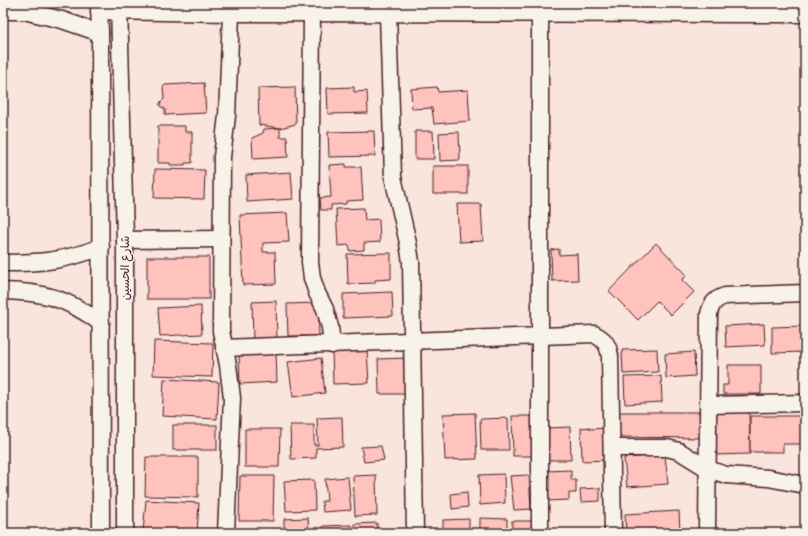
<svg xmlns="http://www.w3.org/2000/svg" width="808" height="536" viewBox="0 0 808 536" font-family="Delius,'Playpen Sans Arabic',sans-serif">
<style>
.building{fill:#ffc3bd;stroke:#4a1f2b}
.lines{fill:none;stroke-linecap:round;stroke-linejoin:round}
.minor-casing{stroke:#4a1f2b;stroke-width:19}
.minor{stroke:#f7f3e8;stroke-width:16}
.labels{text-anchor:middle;stroke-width:3;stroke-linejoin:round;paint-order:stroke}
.street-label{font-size:12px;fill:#4a1f2b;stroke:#f7f3e8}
</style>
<rect width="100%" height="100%" fill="#f9e5db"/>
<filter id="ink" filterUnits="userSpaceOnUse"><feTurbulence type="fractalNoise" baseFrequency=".025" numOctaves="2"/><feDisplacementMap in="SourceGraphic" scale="8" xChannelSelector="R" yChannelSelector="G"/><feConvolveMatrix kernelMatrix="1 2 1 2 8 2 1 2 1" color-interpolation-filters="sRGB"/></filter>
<g filter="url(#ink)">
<g class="building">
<polygon points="204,83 206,113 165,115 165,109 160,106 160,103 164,99 163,87 165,85"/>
<polygon points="295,87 296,124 280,128 259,125 258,88"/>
<polygon points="354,87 354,92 367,91 368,113 328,114 327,88"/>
<polygon points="437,87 438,92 468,90 470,121 434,124 432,108 412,109 411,89"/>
<polygon points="158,126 185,126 185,132 192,132 192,163 185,163 185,165 170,165 170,163 158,163"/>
<polygon points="280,128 280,137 287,137 288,157 253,159 252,138 263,133 264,129"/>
<polygon points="374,131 375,156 329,157 328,132"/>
<polygon points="415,131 433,131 434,159 415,159"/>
<polygon points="459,132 460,160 440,161 439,133"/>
<polygon points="346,164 346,167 361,167 363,200 346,201 346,204 331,205 331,210 321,210 320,198 331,197 329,165"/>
<rect x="433" y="166" width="35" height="28"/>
<polygon points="155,169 205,170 204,199 154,198"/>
<polygon points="291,172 293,199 247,202 246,175"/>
<polygon points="457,204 481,204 483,241 459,242"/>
<polygon points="364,208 365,220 379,219 380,242 364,243 364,250 350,251 349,245 338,246 336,209"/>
<polygon points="287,213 289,242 263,243 263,252 275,252 276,284 243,285 240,215"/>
<polygon points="656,243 687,275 682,280 694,292 671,315 657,301 638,320 609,291"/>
<polygon points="559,249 559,255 577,254 578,280 552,281 551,250"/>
<polygon points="391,253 391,279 375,280 375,283 348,284 347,254"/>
<rect x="147" y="257" width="62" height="42"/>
<polygon points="392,292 393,316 343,318 343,294"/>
<polygon points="276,301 277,340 253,340 252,302"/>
<polygon points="318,303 319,336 288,336 287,304"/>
<polygon points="201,306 202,334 160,336 158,308"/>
<polygon points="764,324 765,345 726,347 725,326"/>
<polygon points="803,326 804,352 772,353 772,327"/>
<polygon points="154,341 213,343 212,377 153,375"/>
<polygon points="332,349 367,350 369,383 333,384"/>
<polygon points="657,349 658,372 623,374 622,350"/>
<polygon points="694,352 695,376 666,378 665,354"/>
<polygon points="276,353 277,382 240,384 239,354"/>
<polygon points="321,358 325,393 293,397 288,362"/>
<polygon points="408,358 409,394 379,394 378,359"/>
<polygon points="728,365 761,365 761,394 723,394 723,385 728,385"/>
<polygon points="661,376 662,402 625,404 624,377"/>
<polygon points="164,379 219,382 217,419 162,416"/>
<polygon points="749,411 750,454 714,455 714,412"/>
<polygon points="616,412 705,412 705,438 616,437"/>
<polygon points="475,413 477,459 445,460 443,414"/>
<polygon points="512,416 532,416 532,456 513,456"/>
<polygon points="750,416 802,416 802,444 783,444 783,452 750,452"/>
<polygon points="342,417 343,447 316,448 316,458 291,459 290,425 314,425 314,445 318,445 317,418"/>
<polygon points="508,418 509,450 481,450 480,419"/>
<rect x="173" y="425" width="44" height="25"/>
<polygon points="570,427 571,460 548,460 547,428"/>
<polygon points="589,427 589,429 607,428 609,460 582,461 581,428"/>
<polygon points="245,429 280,429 279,467 245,467"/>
<polygon points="381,446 384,460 364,462 361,447"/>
<polygon points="665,455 668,484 627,487 624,458"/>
<polygon points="146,457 198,457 198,497 145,496"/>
<polygon points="571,470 571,480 576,480 576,493 569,493 569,500 546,501 546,471"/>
<polygon points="504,474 505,503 480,505 479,475"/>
<polygon points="376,475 377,515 355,516 353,476"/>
<polygon points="529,475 531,509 514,510 510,476"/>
<polygon points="240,476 274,476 273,521 239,521"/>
<polygon points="348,477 351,510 323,512 322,501 327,501 325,479"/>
<polygon points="314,480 315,510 286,511 284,481"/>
<polygon points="600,488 600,501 581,502 580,489"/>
<polygon points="467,492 468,507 452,509 451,494"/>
<polygon points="146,500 199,503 197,533 143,532"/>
<polygon points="679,511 680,532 626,533 625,514"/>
<polygon points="308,518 309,533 284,533 284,519"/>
<polygon points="480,518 507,519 507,533 480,533"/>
<polygon points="469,519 469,533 443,533 443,520"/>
<rect x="512" y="521" width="20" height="12"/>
<polygon points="377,523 377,533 354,533 354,524"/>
<polygon points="351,525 351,533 323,533 323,526"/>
</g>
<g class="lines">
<defs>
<g id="minor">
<polyline points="99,3 100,33 101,533"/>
<polyline points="119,3 125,240 125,533"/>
<polyline points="3,11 24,11 62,20 100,33"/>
<polyline points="99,11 231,13 805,14"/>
<polyline points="312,12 310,262 312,278 317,293 325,309 330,327 332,345"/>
<polyline points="388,13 393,177 408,243 411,262 415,533"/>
<polyline points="125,240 221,239"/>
<path d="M3,263C41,263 65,261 101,247"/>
<path d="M3,291C45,292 66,298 101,323"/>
<path d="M224,348L594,334C604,339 608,344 610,356L613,533"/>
<polyline points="709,405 805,403"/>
<polyline points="612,448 667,448 679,451 708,469 726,475 768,478 805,485"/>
<polyline points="226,533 232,398 228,365 221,331 222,157 227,116 231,13"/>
<polyline points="540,533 540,13"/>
<path d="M707,533L709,314C711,304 715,299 725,296L805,293"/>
</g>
</defs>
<use href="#minor" class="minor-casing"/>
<use href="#minor" class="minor"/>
</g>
</g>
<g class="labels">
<g class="street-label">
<text transform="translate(125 268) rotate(-90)" y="4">شارع الحسين</text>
</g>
</g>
<rect width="808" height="536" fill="none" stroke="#f7f3e8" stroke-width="16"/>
<rect x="8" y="8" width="792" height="520" fill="none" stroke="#4a1f2b" stroke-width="1.5" filter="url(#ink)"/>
</svg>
